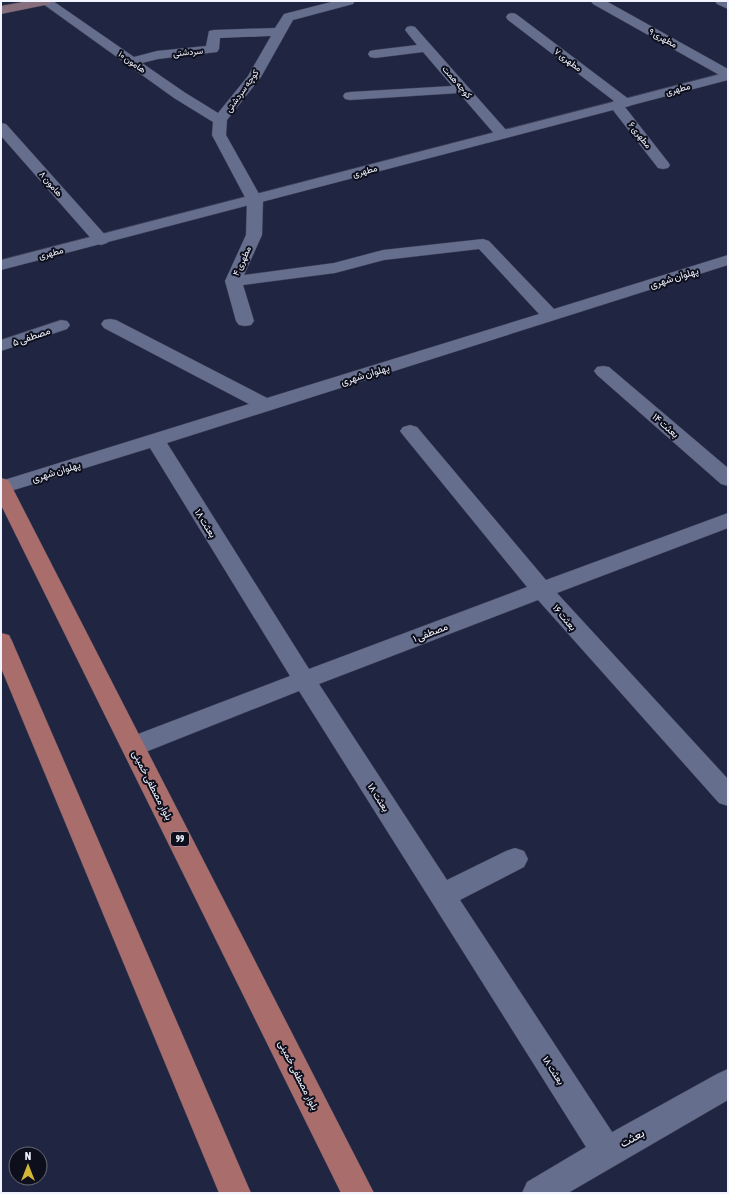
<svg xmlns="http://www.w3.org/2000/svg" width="729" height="1194" viewBox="0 0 729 1194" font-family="'Asap Condensed',Vazirmatn,sans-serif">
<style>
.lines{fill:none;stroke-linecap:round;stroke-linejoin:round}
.minor-casing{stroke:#3d4056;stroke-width:1}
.tertiary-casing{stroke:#3d4056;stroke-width:1}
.secondary-casing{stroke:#3d4056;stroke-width:1}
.primary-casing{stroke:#3d4056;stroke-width:1}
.minor{fill:#666e8e;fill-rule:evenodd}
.tertiary{fill:#666e8e;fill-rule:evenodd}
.secondary{fill:#876e7d;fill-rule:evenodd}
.primary{fill:#a96d6c;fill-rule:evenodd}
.labels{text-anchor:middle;stroke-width:4;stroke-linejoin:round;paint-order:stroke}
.far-street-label{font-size:9px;fill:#f1f4ff;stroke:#0d0f1c}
.shield{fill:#0d0f1c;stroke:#adafbb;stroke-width:1}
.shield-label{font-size:9px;font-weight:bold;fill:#f1f4ff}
.street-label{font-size:10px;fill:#f1f4ff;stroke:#0d0f1c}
.near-street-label{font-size:12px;fill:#f1f4ff;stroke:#0d0f1c}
</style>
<rect width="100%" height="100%" fill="#202541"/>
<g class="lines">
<defs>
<g id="minor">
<path d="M39,1H53L134,57L157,51L206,46L209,31L214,30L275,28L284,14L335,1H355L353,4L293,20L261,77L227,120L226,135L263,201L262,235L244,275L334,263L383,250L483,239L489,241L554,309L728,255V265L167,443L309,669L527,587L403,435L400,431L403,427L410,425L417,427L546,580L728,513V528L557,593L728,779V806L719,803L538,600L319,684L447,880L506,851L515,848L524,851L528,859L524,867L460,900L618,1141L623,1152L618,1163L607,1168L596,1163L299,691L143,753L134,756L125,753L122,746L125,739L290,676L150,448L1,494V481L249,404L104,328L101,324L104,320L110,319L116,320L267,398L539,314L479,249L384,260L335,273L243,285L254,321L251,325L245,326L239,325L236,321L225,281L246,235L247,201L212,135L213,122L174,98ZM271,36L248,76L218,113L184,92L142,63L158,59L217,52L219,49L220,38Z"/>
<polygon points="591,1 606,1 728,69 728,78 723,77 593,4"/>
<polygon points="512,13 516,14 630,100 632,103 630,106 625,107 668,162 670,165 668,168 663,169 658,168 609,105 614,101 508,20 506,17 508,14"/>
<polygon points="411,26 415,27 507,131 509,134 507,137 502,138 497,137 459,93 350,100 345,99 343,96 345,93 350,92 452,86 423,52 375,58 370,57 368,54 370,51 375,50 417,45 405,30 407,27"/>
<polygon points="1,123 6,124 107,237 109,240 107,243 101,245 95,243 1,136"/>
<polygon points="61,320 67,321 70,325 67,329 1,351 1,340"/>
<polygon points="603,366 609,367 728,468 728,486 721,484 597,375 594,371 597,367"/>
</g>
<g id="tertiary">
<polygon points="715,1 728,1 728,9 717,4"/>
<polygon points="728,72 728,80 1,270 1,260"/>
<polygon points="728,1069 728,1100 568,1193 522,1193 527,1182 596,1141 717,1074"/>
</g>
<polygon id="secondary" points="28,1 52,1 50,4 1,14 1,6"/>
<g id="primary">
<polygon points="1,478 8,480 11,485 374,1193 341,1193 1,505"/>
<polygon points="1,633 9,635 12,641 251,1193 219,1193 1,668"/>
</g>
</defs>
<use href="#minor" class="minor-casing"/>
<use href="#tertiary" class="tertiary-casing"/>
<use href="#secondary" class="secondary-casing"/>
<use href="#primary" class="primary-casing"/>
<use href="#minor" class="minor"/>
<use href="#tertiary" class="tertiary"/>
<use href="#secondary" class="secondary"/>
<use href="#primary" class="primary"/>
</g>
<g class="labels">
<g class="far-street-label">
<text transform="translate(663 38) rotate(29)" y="3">مطهری ۹</text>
<text transform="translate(188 52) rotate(-6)" y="3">سردشتی</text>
<text transform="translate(568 60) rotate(37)" y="3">مطهری ۷</text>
<text transform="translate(132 62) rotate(35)" y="3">هامون ۱۰</text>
<text transform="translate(457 82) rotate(49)" y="3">کوچه همت</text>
<text transform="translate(678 89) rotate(-15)" y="3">مطهری</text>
<text transform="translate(242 91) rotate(-54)" y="3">کوچه سردشتی</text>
<text transform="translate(640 135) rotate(52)" y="3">مطهری ۶</text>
<text transform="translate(365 171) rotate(-15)" y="3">مطهری</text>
<text transform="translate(51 184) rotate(49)" y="3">هامون ۸</text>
<text transform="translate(51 253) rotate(-14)" y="3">مطهری</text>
<text transform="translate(242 261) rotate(-65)" y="3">مطهری ۴</text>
</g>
<rect class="shield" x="171" y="832" width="18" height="14" rx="3"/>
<g class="shield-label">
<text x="180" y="842">99</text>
</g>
<g class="street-label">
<text transform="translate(674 277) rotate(-17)" y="4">پهلوان شهری</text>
<text transform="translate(31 336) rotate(-19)" y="4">مصطفی ۵</text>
<text transform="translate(365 374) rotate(-17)" y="4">پهلوان شهری</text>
<text transform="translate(666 425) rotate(41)" y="4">بعثت ۱۴</text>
<text transform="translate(56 471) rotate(-17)" y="4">پهلوان شهری</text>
<text transform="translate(206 523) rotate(58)" y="4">بعثت ۱۸</text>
<text transform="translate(565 617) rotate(49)" y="4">بعثت ۱۶</text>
<text transform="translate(430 632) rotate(-21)" y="4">مصطفی ۱</text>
<text transform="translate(153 785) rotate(63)" y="4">بلوار مصطفی خمینی</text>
<text transform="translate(379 797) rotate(57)" y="4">بعثت ۱۸</text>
<text transform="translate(554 1070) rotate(57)" y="4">بعثت ۱۸</text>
<text transform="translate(299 1075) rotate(63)" y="4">بلوار مصطفی خمینی</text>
</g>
<g class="near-street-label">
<text transform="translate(632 1138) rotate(-29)" y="4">بعثت</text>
</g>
</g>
<rect width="729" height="1194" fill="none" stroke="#f1f4ff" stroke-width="4"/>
<g transform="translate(28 1166)"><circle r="19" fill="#0d0f1c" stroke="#686b77"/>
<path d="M0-3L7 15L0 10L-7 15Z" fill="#d5b534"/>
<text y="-6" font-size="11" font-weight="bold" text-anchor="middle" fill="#f1f4ff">N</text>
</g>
</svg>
